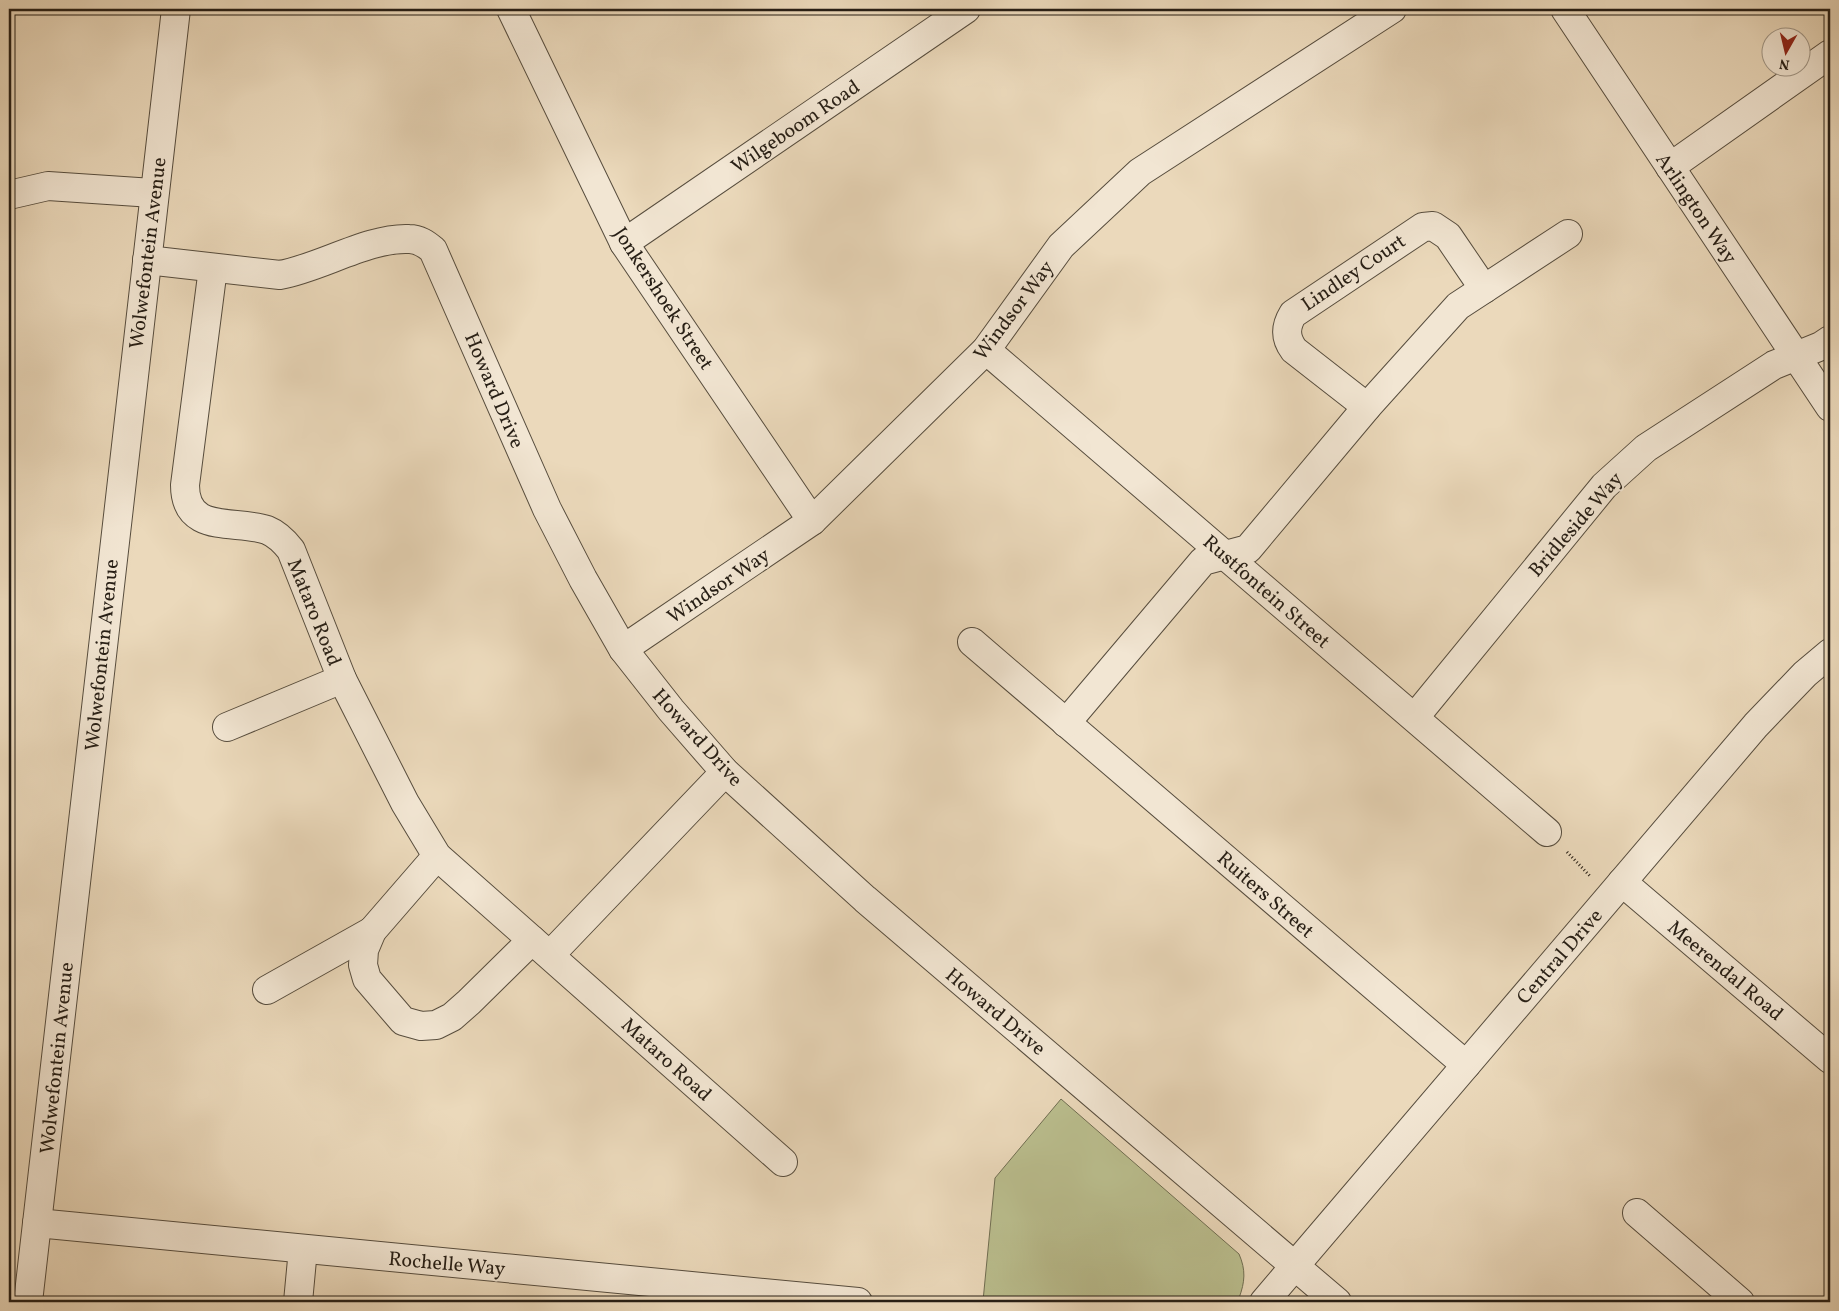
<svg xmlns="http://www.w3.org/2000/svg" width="1839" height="1311" viewBox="0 0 1839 1311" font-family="Vollkorn,serif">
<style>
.green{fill:#babe8e;stroke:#706e52}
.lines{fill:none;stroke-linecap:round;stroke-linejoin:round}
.minor-casing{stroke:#574d3e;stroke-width:30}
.path{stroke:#261e15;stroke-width:3;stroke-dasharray:1 2.5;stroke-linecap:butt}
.minor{stroke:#f2e6d3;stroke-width:28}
.labels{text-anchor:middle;stroke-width:4;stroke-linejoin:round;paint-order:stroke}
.street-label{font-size:20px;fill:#261e15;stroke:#f2e6d3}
</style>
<rect width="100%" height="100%" fill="#ebd9bb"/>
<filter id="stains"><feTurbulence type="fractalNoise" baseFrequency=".004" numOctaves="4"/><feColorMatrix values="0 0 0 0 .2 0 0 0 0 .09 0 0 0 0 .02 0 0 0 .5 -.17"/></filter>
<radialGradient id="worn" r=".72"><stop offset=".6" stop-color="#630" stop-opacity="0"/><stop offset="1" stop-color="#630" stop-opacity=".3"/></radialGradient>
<path class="green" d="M1061,1099L1239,1254C1246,1270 1245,1282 1239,1298L1246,1300L1244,1302L983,1301L995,1178Z"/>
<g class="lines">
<defs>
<g id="minor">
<polyline points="511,9 624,243 812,521"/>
<polyline points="1565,9 1830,407"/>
<polyline points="1670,167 1830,54"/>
<polyline points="9,195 48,186 153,193"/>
<polyline points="624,243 966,9"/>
<path d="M147,260L280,275C320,268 369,237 409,239C419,239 426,244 433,250L547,509L583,579L623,649L671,710L725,772L865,899L1337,1302"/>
<path d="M213,268L185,485C185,535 235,519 267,530C277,534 284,541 291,550L342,679L405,803L437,856L783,1162"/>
<polyline points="986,350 1547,832"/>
<path d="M1367,407L1294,350C1285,338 1285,327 1293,314L1423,227L1433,226L1448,236L1484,289"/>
<polyline points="972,642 1466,1065"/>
<polyline points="623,649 812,521 986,350 1061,246 1140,172 1392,9"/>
<polyline points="1415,717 1604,486 1646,448 1774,365 1821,346 1830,340"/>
<polyline points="1066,723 1203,561 1248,549 1367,407 1458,306 1568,234"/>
<polyline points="227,727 342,679"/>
<polyline points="437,856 372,931 364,950 363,965 367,979 403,1021 421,1026 436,1025 452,1017 469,1002 532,940"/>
<polyline points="1622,882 1830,1059"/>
<polyline points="550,955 725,772"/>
<polyline points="267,990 372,931"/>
<polyline points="1637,1213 1740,1302"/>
<polyline points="37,1223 858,1302"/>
<polyline points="28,1302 176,9"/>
<polyline points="298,1302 303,1249"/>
<polyline points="1264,1302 1756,725 1805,674 1830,653"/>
</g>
</defs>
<use href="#minor" class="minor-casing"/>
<polyline class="path" points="1567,852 1590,876"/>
<use href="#minor" class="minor"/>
</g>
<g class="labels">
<g class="street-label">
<text transform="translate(795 126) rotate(-34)" y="7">Wilgeboom Road</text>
<text transform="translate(1697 208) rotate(56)" y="7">Arlington Way</text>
<text transform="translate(147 253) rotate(-83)" y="7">Wolwefontein Avenue</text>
<text transform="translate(1353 272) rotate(-34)" y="7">Lindley Court</text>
<text transform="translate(664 298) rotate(57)" y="7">Jonkershoek Street</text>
<text transform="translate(1013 310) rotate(-53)" y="7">Windsor Way</text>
<text transform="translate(495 390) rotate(67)" y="7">Howard Drive</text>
<text transform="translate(1575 524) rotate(-49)" y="7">Bridleside Way</text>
<text transform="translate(718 585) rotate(-34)" y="7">Windsor Way</text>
<text transform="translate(1267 591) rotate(41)" y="7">Rustfontein Street</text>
<text transform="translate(315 612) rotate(68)" y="7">Mataro Road</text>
<text transform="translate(101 655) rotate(-84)" y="7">Wolwefontein Avenue</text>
<text transform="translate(698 737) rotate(48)" y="7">Howard Drive</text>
<text transform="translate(1266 894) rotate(41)" y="7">Ruiters Street</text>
<text transform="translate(1559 956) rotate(-49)" y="7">Central Drive</text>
<text transform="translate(1726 970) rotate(40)" y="7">Meerendal Road</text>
<text transform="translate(996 1011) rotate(40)" y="7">Howard Drive</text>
<text transform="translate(56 1058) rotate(-84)" y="7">Wolwefontein Avenue</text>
<text transform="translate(667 1059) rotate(42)" y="7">Mataro Road</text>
<text transform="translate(447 1263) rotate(5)" y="7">Rochelle Way</text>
</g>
</g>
<rect width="1839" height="1311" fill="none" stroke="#ebd9bb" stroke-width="30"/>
<rect x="10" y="10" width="1819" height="1291" fill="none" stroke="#261e15" stroke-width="2.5"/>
<rect x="15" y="15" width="1809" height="1281" fill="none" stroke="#261e15"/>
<g transform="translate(1786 52) rotate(188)"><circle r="24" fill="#f2e6d3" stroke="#a09687"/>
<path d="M0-4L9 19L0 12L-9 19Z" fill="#8f2418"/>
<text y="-8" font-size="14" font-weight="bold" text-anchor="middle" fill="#261e15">N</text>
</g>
<rect width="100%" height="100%" filter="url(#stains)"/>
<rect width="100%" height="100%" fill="url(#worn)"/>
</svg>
